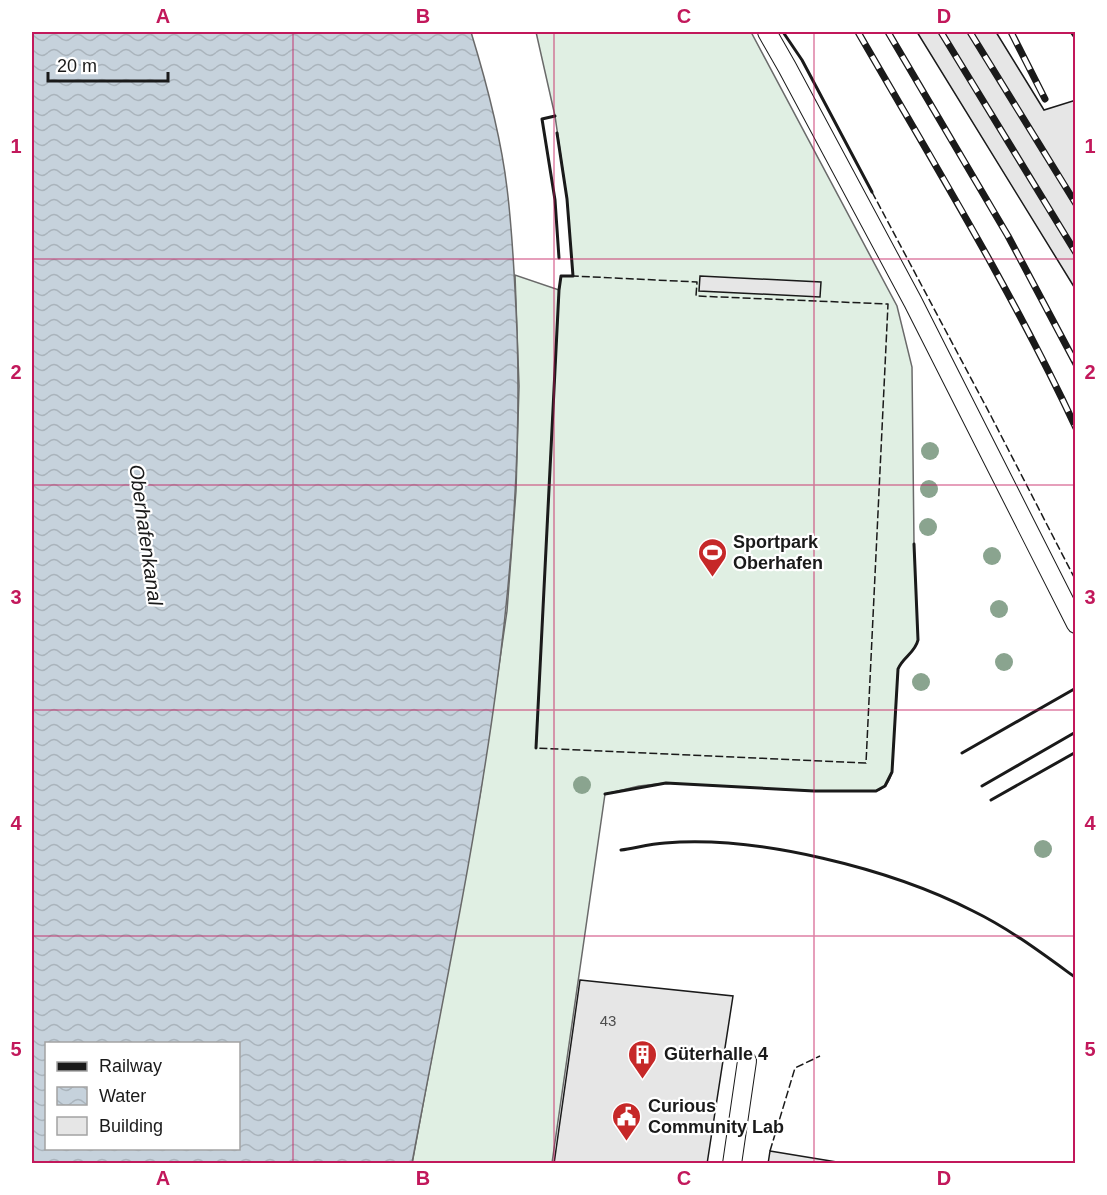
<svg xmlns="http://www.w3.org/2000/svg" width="1107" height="1195" viewBox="0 0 1107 1195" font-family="Arial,sans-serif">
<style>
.pitch{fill:#e0efe3;stroke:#6a6a6a;stroke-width:1.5}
.water{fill:url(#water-waves);stroke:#6a6a6a;stroke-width:1.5;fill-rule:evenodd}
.building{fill:#e6e6e6;stroke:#1a1a1a;stroke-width:1.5}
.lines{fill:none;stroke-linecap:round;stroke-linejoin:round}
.service-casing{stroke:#1a1a1a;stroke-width:20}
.service{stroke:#fff;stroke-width:18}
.rail-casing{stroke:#1a1a1a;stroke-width:7}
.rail{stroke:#fff;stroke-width:4.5;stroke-dasharray:14;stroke-linecap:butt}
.fence{stroke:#1a1a1a;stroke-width:1.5;stroke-dasharray:8 3;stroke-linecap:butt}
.wall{stroke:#1a1a1a;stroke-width:3}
.tree{fill:#8aa48f}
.grid{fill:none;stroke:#c2185b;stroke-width:1.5;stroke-opacity:0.55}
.labels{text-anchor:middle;stroke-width:4.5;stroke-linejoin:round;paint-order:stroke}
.number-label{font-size:15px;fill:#4d4d4d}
.poi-label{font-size:18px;font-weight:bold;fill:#1a1a1a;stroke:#fff;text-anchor:start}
.water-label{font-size:20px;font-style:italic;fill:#1a1a1a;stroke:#fff}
.neatline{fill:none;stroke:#c2185b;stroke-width:2}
.grid-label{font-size:20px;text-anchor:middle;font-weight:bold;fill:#c2185b}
</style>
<defs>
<pattern id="water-waves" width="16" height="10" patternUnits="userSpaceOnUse" patternTransform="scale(1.5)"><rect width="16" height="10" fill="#c6d2dc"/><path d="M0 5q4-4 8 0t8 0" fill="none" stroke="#aab4bc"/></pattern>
</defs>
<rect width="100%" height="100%" fill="#fff"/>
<path class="pitch" d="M536,32H751L897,306L912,367L914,544L918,640C915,653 903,657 898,669L892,771C890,781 886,788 876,791H814L666,783L639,786L605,794L552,1163L412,1164L480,795L507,611L516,491L519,386L515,275L559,290L561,276H573L567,199L555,116Z"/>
<path class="water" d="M32,32H471C486,81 501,137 507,188C513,236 515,284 517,332C527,613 463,889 412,1163H32ZM46,1044H238V1148H46Z"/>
<g class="building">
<polygon points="917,32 996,32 1044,110 1076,100 1076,290"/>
<polygon points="700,276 821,282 820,297 699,291"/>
<polygon points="580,980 733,996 707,1164 554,1164"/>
<polygon points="770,1151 849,1164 768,1164"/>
</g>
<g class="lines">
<defs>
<g id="service">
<polyline points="767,32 787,67 913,302 1076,624"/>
<polyline points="732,1164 747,1061"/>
</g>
</defs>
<use href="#service" class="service-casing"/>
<use href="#service" class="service"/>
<defs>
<g id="rail">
<path d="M858,32C933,162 1012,291 1076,428"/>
<polyline points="888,32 1008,236 1076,364"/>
<polyline points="941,32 1076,253"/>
<polyline points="970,32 1076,204"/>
<polyline points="1011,32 1045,99"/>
</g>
</defs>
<use href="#rail" class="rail-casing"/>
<use href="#rail" class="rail"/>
<g class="fence">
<polyline points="872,192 991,416 1076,581"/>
<polyline points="559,290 536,748 866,763 888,304 696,296 697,282 573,276"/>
<polyline points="770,1151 795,1068 820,1056"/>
</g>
<g class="wall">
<polyline points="783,32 802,60 872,192"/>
<polyline points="1071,32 1076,39"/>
<polyline points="555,116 542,119 555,200 559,258"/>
<polyline points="536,748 559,290 561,276 573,276 567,199 557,133"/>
<polyline points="962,753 1076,688"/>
<polyline points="982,786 1074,733 1076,736"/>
<path d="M605,794L666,783L814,791H876L885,786L892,772L898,669C903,657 915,653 918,640L914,544"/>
<polyline points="991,800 1076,752"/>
<path d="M621,850C635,848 650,844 665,843C757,835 891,869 973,911C1010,929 1043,954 1076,978"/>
</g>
</g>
<g class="tree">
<circle cx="930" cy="451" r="9"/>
<circle cx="929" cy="489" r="9"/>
<circle cx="928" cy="527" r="9"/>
<circle cx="992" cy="556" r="9"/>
<circle cx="999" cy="609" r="9"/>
<circle cx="1004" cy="662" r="9"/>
<circle cx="921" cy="682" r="9"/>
<circle cx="582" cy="785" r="9"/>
<circle cx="1043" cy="849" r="9"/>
</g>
<path class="grid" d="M293,32V1164M554,32V1164M814,32V1164M32,259H1076M32,485H1076M32,710H1076M32,936H1076"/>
<defs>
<symbol id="stadium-pin" viewBox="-11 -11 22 30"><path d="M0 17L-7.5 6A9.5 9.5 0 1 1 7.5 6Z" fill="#c62828" stroke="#fff"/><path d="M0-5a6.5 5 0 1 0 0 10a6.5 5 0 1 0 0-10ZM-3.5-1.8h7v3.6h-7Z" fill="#fff"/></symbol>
<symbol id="building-pin" viewBox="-11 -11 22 30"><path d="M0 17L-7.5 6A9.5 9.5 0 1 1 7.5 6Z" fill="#c62828" stroke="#fff"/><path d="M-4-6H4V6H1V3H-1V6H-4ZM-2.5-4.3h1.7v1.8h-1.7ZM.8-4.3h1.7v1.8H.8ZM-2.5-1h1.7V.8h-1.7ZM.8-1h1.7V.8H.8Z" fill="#fff"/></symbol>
<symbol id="civic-pin" viewBox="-11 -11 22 30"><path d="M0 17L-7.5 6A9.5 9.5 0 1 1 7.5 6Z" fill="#c62828" stroke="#fff"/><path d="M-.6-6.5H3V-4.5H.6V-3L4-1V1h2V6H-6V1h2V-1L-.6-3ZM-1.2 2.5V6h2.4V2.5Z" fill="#fff"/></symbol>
</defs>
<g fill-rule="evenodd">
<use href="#stadium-pin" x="696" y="536" width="33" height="45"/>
<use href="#building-pin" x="626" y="1038" width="33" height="45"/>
<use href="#civic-pin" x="610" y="1100" width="33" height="45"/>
</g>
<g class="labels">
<g class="number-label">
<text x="608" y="1026">43</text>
</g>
<g class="poi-label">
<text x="733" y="548">Sportpark<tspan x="733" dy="21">Oberhafen</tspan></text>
<text x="664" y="1060">Güterhalle 4</text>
<text x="648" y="1112">Curious<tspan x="648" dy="21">Community Lab</tspan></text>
</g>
<g class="water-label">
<text transform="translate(146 535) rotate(82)" y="7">Oberhafenkanal</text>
</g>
</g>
<rect width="1107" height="1195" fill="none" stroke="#ffffff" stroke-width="66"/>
<rect x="45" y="1042" width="195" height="108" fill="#ffffff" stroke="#a3a3a3" stroke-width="1.5"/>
<rect x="57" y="1062" width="30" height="9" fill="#1a1a1a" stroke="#a3a3a3" stroke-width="1.5"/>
<text x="99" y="1072" font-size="18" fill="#1a1a1a">Railway</text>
<rect x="57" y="1087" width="30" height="18" fill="url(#water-waves)" stroke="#a3a3a3" stroke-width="1.5"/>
<text x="99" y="1102" font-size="18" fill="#1a1a1a">Water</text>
<rect x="57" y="1117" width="30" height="18" fill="#e6e6e6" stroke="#a3a3a3" stroke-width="1.5"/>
<text x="99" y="1132" font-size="18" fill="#1a1a1a">Building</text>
<path d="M48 72v9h120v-9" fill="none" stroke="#1a1a1a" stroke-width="3"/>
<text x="57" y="72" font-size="18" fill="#1a1a1a" stroke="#ffffff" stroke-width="4.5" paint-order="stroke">20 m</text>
<rect x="33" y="33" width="1041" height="1129" class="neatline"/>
<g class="grid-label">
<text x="163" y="23">A</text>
<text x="423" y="23">B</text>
<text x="684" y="23">C</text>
<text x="944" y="23">D</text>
<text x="16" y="153">1</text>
<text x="1090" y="153">1</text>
<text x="16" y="379">2</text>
<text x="1090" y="379">2</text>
<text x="16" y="604">3</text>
<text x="1090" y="604">3</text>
<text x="16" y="830">4</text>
<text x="1090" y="830">4</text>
<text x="16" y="1056">5</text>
<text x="1090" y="1056">5</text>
<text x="163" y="1185">A</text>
<text x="423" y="1185">B</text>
<text x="684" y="1185">C</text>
<text x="944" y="1185">D</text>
</g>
</svg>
